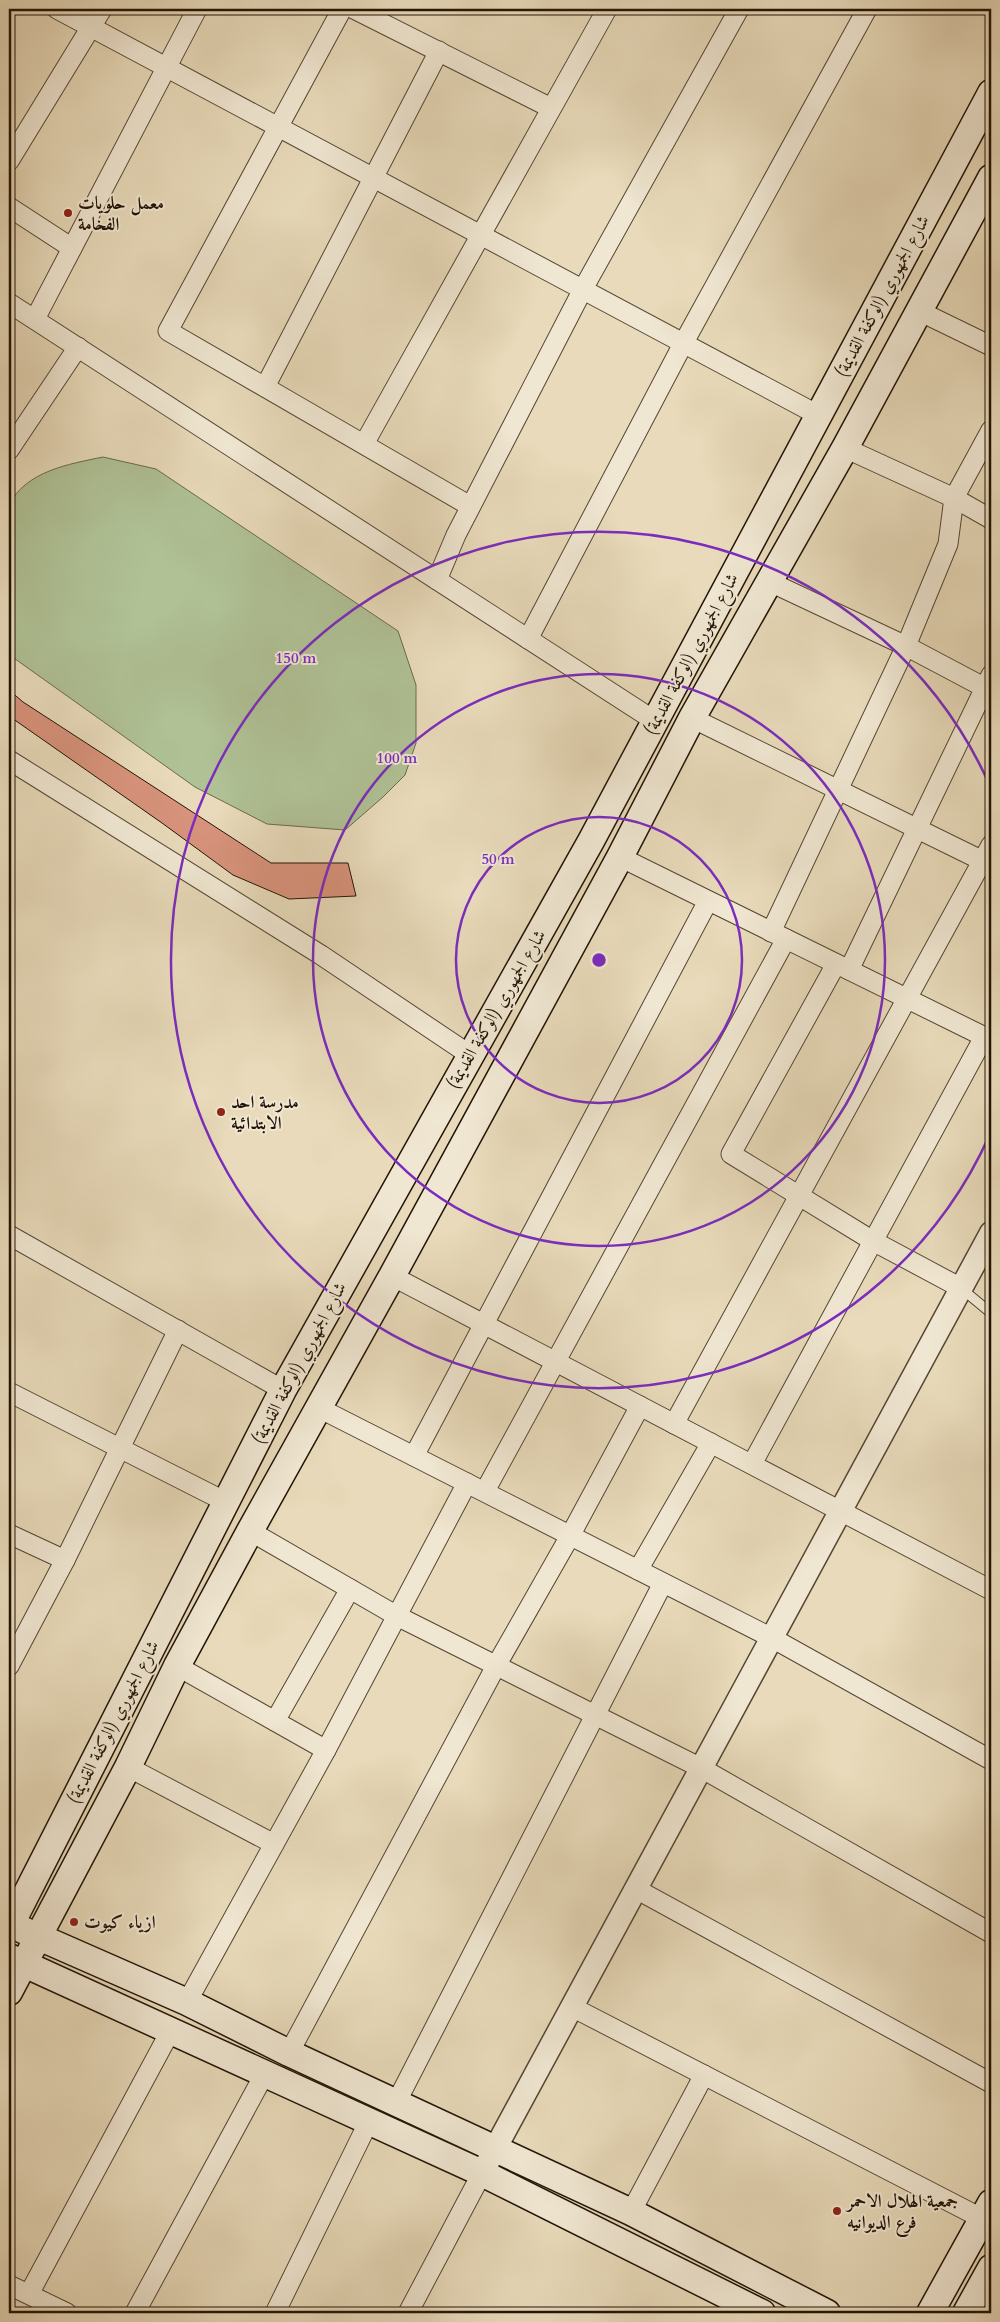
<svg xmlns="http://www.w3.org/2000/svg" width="1000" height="2322" viewBox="0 0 1000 2322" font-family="Cardo,Amiri,serif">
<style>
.green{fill:#afc195;stroke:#686a4e}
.building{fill:#d8937c;stroke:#221406}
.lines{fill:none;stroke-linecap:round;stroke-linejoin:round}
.service-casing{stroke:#544633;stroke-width:11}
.minor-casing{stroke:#544633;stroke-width:21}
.tertiary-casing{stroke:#544633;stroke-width:25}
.secondary-casing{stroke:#221406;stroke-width:29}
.service{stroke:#f0e7d2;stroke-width:9}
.minor{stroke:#f0e7d2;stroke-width:19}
.tertiary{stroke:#f0e7d2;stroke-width:22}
.secondary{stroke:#f0e7d2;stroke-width:26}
.ring{fill:none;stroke:#7b2cbf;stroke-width:2.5}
.poi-dot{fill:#8f2418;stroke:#f0e7d2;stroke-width:2}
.labels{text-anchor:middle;stroke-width:4;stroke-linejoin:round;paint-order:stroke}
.poi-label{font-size:18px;font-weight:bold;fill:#221406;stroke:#f0e7d2;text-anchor:start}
.street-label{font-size:18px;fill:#221406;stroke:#f0e7d2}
.centre{fill:#7b2cbf;stroke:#f0e7d2;stroke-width:2.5}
.ring-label{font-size:15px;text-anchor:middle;font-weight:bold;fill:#7b2cbf;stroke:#f0e7d2;stroke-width:4;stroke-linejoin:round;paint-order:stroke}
</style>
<rect width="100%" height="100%" fill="#e8daba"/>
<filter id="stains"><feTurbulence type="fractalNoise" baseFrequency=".004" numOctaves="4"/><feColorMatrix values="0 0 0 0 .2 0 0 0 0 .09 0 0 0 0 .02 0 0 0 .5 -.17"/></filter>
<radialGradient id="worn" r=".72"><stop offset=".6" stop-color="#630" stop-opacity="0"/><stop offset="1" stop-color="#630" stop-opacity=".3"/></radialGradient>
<path class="green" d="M103,457L156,469L398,631L416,685V743L405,775L383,797L345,830L267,824L195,787L11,656L9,651V505C26,471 69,464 103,457Z"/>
<polygon class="building" points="9,690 23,702 271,863 348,863 356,896 289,899 233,875 162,823 9,716"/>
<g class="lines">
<defs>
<polyline id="service" points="962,1289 991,1313"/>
<g id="minor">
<polyline points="57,9 818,415"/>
<polyline points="342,9 168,331 470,506"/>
<polyline points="354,9 551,108"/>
<polyline points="9,161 102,9"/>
<polyline points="9,207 72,248"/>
<polyline points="9,303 655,721"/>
<polyline points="919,311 991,346"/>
<polyline points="35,319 197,9"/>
<polyline points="265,387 439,51"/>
<polyline points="364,444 607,9"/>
<polyline points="845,448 954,498 991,519"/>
<polyline points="9,450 78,347"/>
<polyline points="437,580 456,535 583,289 739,9"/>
<polyline points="770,582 906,646 991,691"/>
<polyline points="528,639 683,344 867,9"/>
<polyline points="692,718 991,865"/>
<polyline points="9,760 321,955 470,1055"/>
<polyline points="620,857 991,1040"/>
<polyline points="771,932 906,646 948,544 954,498 991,430"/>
<polyline points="836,964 731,1154 873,1241 961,1288"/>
<polyline points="849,970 991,675"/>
<polyline points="9,1235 283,1390"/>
<polyline points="392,1276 991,1590"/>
<polyline points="9,1392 226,1502"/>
<polyline points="317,1407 772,1638 991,1760"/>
<polyline points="674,1424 991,845"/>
<polyline points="414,1456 708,901"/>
<polyline points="752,1464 984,1037"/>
<polyline points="485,1491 786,939"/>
<polyline points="250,1531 397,1616 701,1768 991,1933"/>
<polyline points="9,1534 65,1560"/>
<polyline points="638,1570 711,1443"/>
<polyline points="9,1666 65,1560 178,1330"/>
<polyline points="177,1666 326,1750"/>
<polyline points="275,1721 350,1589"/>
<polyline points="128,1767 274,1844"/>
<polyline points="636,1889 991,2083"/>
<polyline points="187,2002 326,1750 467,1483"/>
<polyline points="572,2007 983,2219"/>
<polyline points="289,2053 496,1666 570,1536 640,1406"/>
<polyline points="397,2101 663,1583"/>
<polyline points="631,2212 704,2075"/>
<polyline points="9,2285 67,2313"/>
<polyline points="29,2294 171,2030"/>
<polyline points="135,2313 265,2073"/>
<polyline points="275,2313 369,2121"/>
<polyline points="408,2313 482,2173"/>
</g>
<polyline id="tertiary" points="482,2173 991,1233"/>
<g id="secondary">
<polyline points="9,1928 283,1390 591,841 991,93"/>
<polyline points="23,1930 187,2002 289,2053 631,2212 827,2313"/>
<polyline points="9,1957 482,2173 762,2313"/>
<polyline points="9,1992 128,1767 177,1666 250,1531 392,1276 620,857 692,718 845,448 991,178"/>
<polyline points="930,2313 991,2203"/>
<polyline points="966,2313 991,2268"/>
</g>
</defs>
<use href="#service" class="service-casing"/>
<use href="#minor" class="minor-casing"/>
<use href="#tertiary" class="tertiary-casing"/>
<use href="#secondary" class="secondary-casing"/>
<use href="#service" class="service"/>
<use href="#minor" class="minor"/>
<use href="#tertiary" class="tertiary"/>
<use href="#secondary" class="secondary"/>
</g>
<g class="ring">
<circle cx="599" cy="960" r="143"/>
<circle cx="599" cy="960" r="286"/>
<path d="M990 1134A428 428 0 1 1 990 786"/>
</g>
<g class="poi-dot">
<circle cx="68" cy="213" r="5"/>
<circle cx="221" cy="1112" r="5"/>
<circle cx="74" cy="1922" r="5"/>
<circle cx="837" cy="2211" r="5"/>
</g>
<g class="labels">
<g class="poi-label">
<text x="78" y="209">معمل حلويات<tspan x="78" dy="21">الفخامة</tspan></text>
<text x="231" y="1108">مدرسة احد<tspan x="231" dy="21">الابتدائية</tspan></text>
<text x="84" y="1928">ازياء كيوت</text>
<text x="847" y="2207">جمعية الهلال الاحمر<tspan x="847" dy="21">فرع الديوانيه</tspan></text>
</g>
<g class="street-label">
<text transform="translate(882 296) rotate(-62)" y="6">شارع الجمهوري (الوكفة القديمة)</text>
<text transform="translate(691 654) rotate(-62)" y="6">شارع الجمهوري (الوكفة القديمة)</text>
<text transform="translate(496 1009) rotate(-60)" y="6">شارع الجمهوري (الوكفة القديمة)</text>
<text transform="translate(299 1363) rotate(-62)" y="6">شارع الجمهوري (الوكفة القديمة)</text>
<text transform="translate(113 1722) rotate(-63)" y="6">شارع الجمهوري (الوكفة القديمة)</text>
</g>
</g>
<circle cx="599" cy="960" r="8" class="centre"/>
<g class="ring-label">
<text x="296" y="663">150 m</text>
<text x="397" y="763">100 m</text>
<text x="498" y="864">50 m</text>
</g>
<rect width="1000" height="2322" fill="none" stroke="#e8daba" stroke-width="30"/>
<rect x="10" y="10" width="980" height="2302" fill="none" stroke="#221406" stroke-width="2.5"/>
<rect x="15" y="15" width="970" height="2292" fill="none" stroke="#221406"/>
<rect width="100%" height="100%" filter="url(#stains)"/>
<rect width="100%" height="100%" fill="url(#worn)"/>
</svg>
